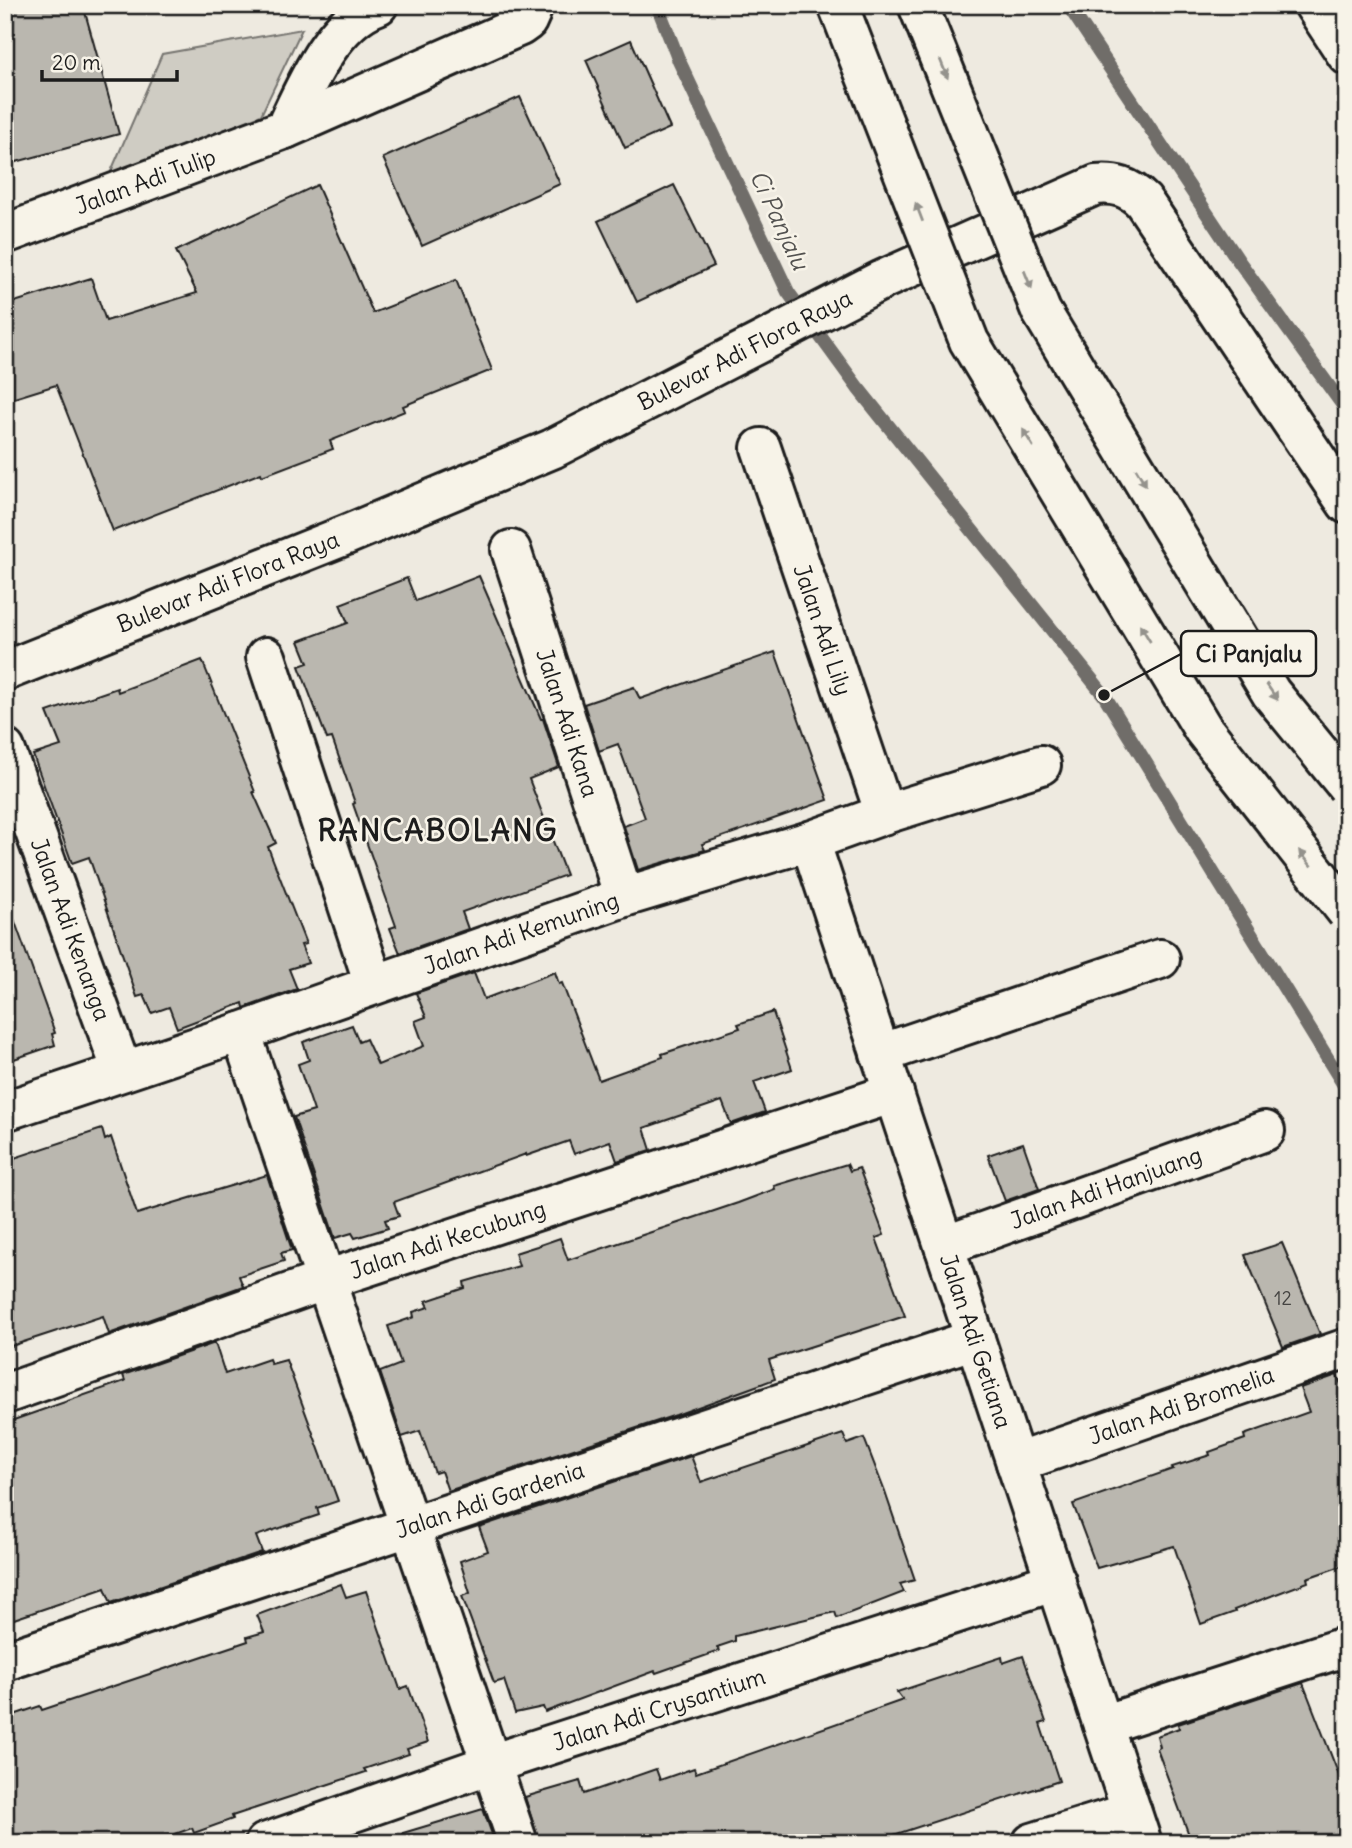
<svg xmlns="http://www.w3.org/2000/svg" width="1352" height="1848" viewBox="0 0 1352 1848" font-family="Delius,sans-serif">
<style>
.green{fill:#cfccc3;stroke:#767470;stroke-width:2}
.lines{fill:none;stroke-linecap:round;stroke-linejoin:round}
.stream{stroke:#6f6d69;stroke-width:14}
.building{fill:#bab7af;stroke:#1c1c1c;stroke-width:2}
.minor-casing{stroke:#1c1c1c;stroke-width:44}
.minor{stroke:#f7f3e8;stroke-width:38}
.highway-bridge-casing{stroke:#1c1c1c;stroke-width:44;stroke-linecap:butt}
.highway-bridge{stroke:#f7f3e8;stroke-width:38}
.oneway{fill:#94928c}
.labels{text-anchor:middle;stroke-width:5;stroke-linejoin:round;paint-order:stroke}
.number-label{font-size:19px;fill:#444341}
.street-label{font-size:23px;fill:#1c1c1c;stroke:#f7f3e8}
.water-label{font-size:24px;font-style:italic;fill:#535250;stroke:#f7f3e8}
.district-label{font-size:30px;font-weight:bold;letter-spacing:2px;fill:#1c1c1c;stroke:#f7f3e8}
.leader{fill:none;stroke:#1c1c1c;stroke-width:2.5}
.callout-dot{fill:#1c1c1c;stroke:#f7f3e8;stroke-width:2.5}
.callout{fill:#f7f3e8;stroke:#1c1c1c;stroke-width:2.5}
.callout-label{font-size:24px;text-anchor:middle;font-weight:bold;fill:#1c1c1c}
</style>
<rect width="100%" height="100%" fill="#eeeae0"/>
<filter id="ink" filterUnits="userSpaceOnUse"><feTurbulence type="fractalNoise" baseFrequency=".0143" numOctaves="2"/><feDisplacementMap in="SourceGraphic" scale="14" xChannelSelector="R" yChannelSelector="G"/><feConvolveMatrix kernelMatrix="1 2 1 2 8 2 1 2 1" color-interpolation-filters="sRGB"/></filter>
<g filter="url(#ink)">
<polygon class="green" points="302,29 261,115 109,176 162,54"/>
<g class="lines">
<g class="stream">
<polyline points="657,5 679,61 788,292 858,388 1104,695 1347,1090"/>
<polyline points="1068,5 1238,260 1347,411"/>
</g>
</g>
<g class="building">
<polygon points="5,5 83,5 119,134 5,165"/>
<polygon points="631,40 670,128 625,148 586,60"/>
<polygon points="520,97 560,184 422,246 383,158"/>
<polygon points="317,185 373,313 456,280 492,370 403,406 405,411 330,441 333,449 262,476 261,473 113,531 56,385 5,401 5,305 91,278 106,321 197,293 176,251"/>
<polygon points="674,185 714,266 637,302 598,221"/>
<polygon points="479,576 541,719 543,719 559,767 529,779 566,875 462,912 468,929 400,953 390,928 396,926 353,804 355,803 332,738 327,739 299,666 308,663 299,641 348,623 340,604 407,578 416,601"/>
<polygon points="775,652 828,800 702,844 705,850 638,870 624,826 645,818 618,744 599,751 584,704 634,687 640,699"/>
<polygon points="202,660 255,792 253,792 276,843 268,847 306,944 301,945 308,963 289,969 297,989 244,1008 243,1003 177,1028 169,1007 152,1013 144,995 137,997 89,857 72,863 33,755 61,746 47,712 117,688 118,692"/>
<polygon points="10,908 55,1033 52,1034 55,1045 5,1062 5,909"/>
<polygon points="555,972 559,984 562,983 599,1080 663,1057 662,1054 740,1028 738,1024 773,1012 792,1069 754,1082 765,1112 731,1124 722,1101 644,1128 651,1150 617,1161 610,1141 574,1154 569,1141 526,1156 526,1154 394,1202 399,1216 385,1220 388,1228 355,1238 352,1233 335,1238 294,1117 314,1111 298,1064 309,1060 303,1042 352,1025 359,1042 366,1039 378,1065 424,1046 415,1021 426,1017 416,993 474,973 484,999"/>
<polygon points="102,1129 105,1140 111,1137 137,1214 267,1175 292,1250 281,1253 284,1261 239,1276 243,1286 109,1334 103,1316 5,1348 5,1171 14,1167 11,1159"/>
<polygon points="1023,1143 1039,1189 1005,1201 988,1155"/>
<polygon points="847,1164 850,1171 859,1168 884,1235 876,1238 905,1316 769,1360 775,1379 676,1415 448,1491 441,1471 435,1473 420,1431 402,1437 380,1372 401,1364 388,1326 414,1317 413,1312 429,1307 426,1301 465,1288 464,1282 519,1266 515,1253 537,1246 560,1238 568,1260 738,1203 775,1189 774,1186"/>
<polygon points="1282,1243 1320,1334 1283,1347 1245,1255"/>
<polygon points="215,1343 225,1374 269,1359 271,1364 286,1360 338,1501 317,1508 319,1515 256,1536 262,1552 111,1603 105,1588 5,1622 5,1423 125,1381 123,1375"/>
<polygon points="1337,1375 1347,1398 1347,1564 1307,1578 1308,1582 1234,1610 1235,1612 1201,1624 1174,1546 1097,1568 1073,1504 1173,1469 1172,1467 1210,1455 1209,1452 1245,1439 1244,1435 1309,1412 1300,1388"/>
<polygon points="843,1434 847,1444 864,1438 885,1492 915,1580 900,1584 904,1592 837,1618 835,1612 735,1636 735,1641 717,1647 719,1651 656,1673 655,1671 545,1712 543,1707 515,1713 504,1680 494,1683 462,1596 470,1593 460,1561 488,1551 479,1527 691,1456 701,1482"/>
<polygon points="341,1584 346,1597 366,1591 400,1689 408,1686 428,1742 407,1749 409,1754 364,1769 366,1772 232,1816 233,1819 194,1833 192,1828 150,1843 5,1843 5,1718 40,1706 42,1710 248,1641 247,1637 264,1632 257,1615"/>
<polygon points="1023,1656 1046,1722 1040,1724 1059,1781 869,1843 539,1843 525,1797 580,1781 584,1794 656,1769 660,1780 694,1768 696,1773 903,1700 897,1692 1002,1657 1003,1663"/>
<polygon points="1303,1683 1347,1796 1347,1843 1192,1843 1157,1749 1160,1747 1157,1736 1179,1728 1178,1724"/>
<polygon points="483,1809 495,1843 405,1843 403,1833"/>
</g>
<g class="lines">
<defs>
<g id="minor">
<polyline points="1314,5 1347,55"/>
<polyline points="285,129 520,26 527,21 531,12 528,5"/>
<path id="s1" d="M5,234L285,129C305,87 332,21 378,5"/>
<path id="s2" d="M761,448L885,814"/>
<path id="s3" d="M511,550L624,897"/>
<polyline points="266,657 374,984"/>
<path id="s4" d="M5,671L346,535L552,449L882,280L1096,185C1115,183 1129,187 1143,201L1347,504"/>
<path id="s5" d="M5,749L122,1071"/>
<path id="s6" d="M810,841L1142,1843"/>
<polyline points="241,1032 518,1843"/>
<polyline points="880,1054 1160,959"/>
<path id="s7" d="M5,1111L241,1032L624,897L810,841L885,814L1041,765"/>
<path id="s8" d="M944,1246L1265,1131"/>
<path id="s9" d="M5,1394L326,1280L894,1093"/>
<path id="s10" d="M1016,1463L1347,1348"/>
<path id="s11" d="M5,1661L975,1339"/>
<polyline points="1103,1725 1347,1646"/>
<path id="s12" d="M265,1843L491,1764L1056,1581"/>
<polyline points="1032,1843 1132,1812"/>
</g>
</defs>
<use href="#minor" class="minor-casing"/>
<use href="#minor" class="minor"/>
<defs>
<g id="highway-bridge">
<polyline points="838,5 969,341 1203,729 1347,912"/>
<polyline points="918,5 1041,311 1271,693 1347,786"/>
</g>
</defs>
<use href="#highway-bridge" class="highway-bridge-casing"/>
<use href="#highway-bridge" class="highway-bridge"/>
</g>
<defs><path id="oneway-solid" d="M-6-.8H1V-3.2L6.5 0L1 3.2V.8H-6Z" transform="scale(1.75)"/></defs>
<g class="oneway">
<use href="#oneway-solid" transform="translate(944 69) rotate(68)"/>
<use href="#oneway-solid" transform="translate(919 212) rotate(-111)"/>
<use href="#oneway-solid" transform="translate(1028 280) rotate(68)"/>
<use href="#oneway-solid" transform="translate(1028 438) rotate(-121)"/>
<use href="#oneway-solid" transform="translate(1141 477) rotate(59)"/>
<use href="#oneway-solid" transform="translate(1145 633) rotate(-121)"/>
<use href="#oneway-solid" transform="translate(1272 692) rotate(55)"/>
<use href="#oneway-solid" transform="translate(1305 858) rotate(-128)"/>
</g>
</g>
<g class="labels">
<g class="number-label">
<text x="1283" y="1305">12</text>
</g>
<g class="street-label">
<text dy="8" stroke="none"><textPath href="#s1" startOffset="150">Jalan Adi Tulip</textPath></text>
<text dy="8" stroke="none"><textPath href="#s4" startOffset="807">Bulevar Adi Flora Raya</textPath></text>
<text dy="8" stroke="none"><textPath href="#s4" startOffset="240">Bulevar Adi Flora Raya</textPath></text>
<text dy="8" stroke="none"><textPath href="#s2" startOffset="192">Jalan Adi Lily</textPath></text>
<text dy="8" stroke="none"><textPath href="#s3" startOffset="182">Jalan Adi Kana</textPath></text>
<text dy="8" stroke="none"><textPath href="#s5" startOffset="192">Jalan Adi Kenanga</textPath></text>
<text dy="8" stroke="none"><textPath href="#s7" startOffset="546">Jalan Adi Kemuning</textPath></text>
<text dy="8" stroke="none"><textPath href="#s8" startOffset="172">Jalan Adi Hanjuang</textPath></text>
<text dy="8" stroke="none"><textPath href="#s9" startOffset="469">Jalan Adi Kecubung</textPath></text>
<text dy="8" stroke="none"><textPath href="#s6" startOffset="527">Jalan Adi Getiana</textPath></text>
<text dy="8" stroke="none"><textPath href="#s10" startOffset="175">Jalan Adi Bromelia</textPath></text>
<text dy="8" stroke="none"><textPath href="#s11" startOffset="511">Jalan Adi Gardenia</textPath></text>
<text dy="8" stroke="none"><textPath href="#s12" startOffset="416">Jalan Adi Crysantium</textPath></text>
</g>
<g class="water-label">
<text transform="translate(779 220) rotate(65)" y="8">Ci Panjalu</text>
</g>
<g class="district-label">
<text x="438" y="841">RANCABOLANG</text>
</g>
</g>
<path class="leader" d="M1104 695L1181 654"/>
<circle class="callout-dot" cx="1104" cy="695" r="7"/>
<rect class="callout" x="1181" y="631" width="135" height="45" rx="7"/>
<g class="callout-label">
<text x="1249" y="662">Ci Panjalu</text>
</g>
<rect width="1352" height="1848" fill="none" stroke="#f7f3e8" stroke-width="28"/>
<rect x="14" y="14" width="1324" height="1820" fill="none" stroke="#1c1c1c" stroke-width="2.5" filter="url(#ink)"/>
<path d="M42 70v10h135v-10" fill="none" stroke="#1c1c1c" stroke-width="3.5"/>
<text x="52" y="70" font-size="21" fill="#1c1c1c" stroke="#f7f3e8" stroke-width="5" paint-order="stroke">20 m</text>
</svg>
